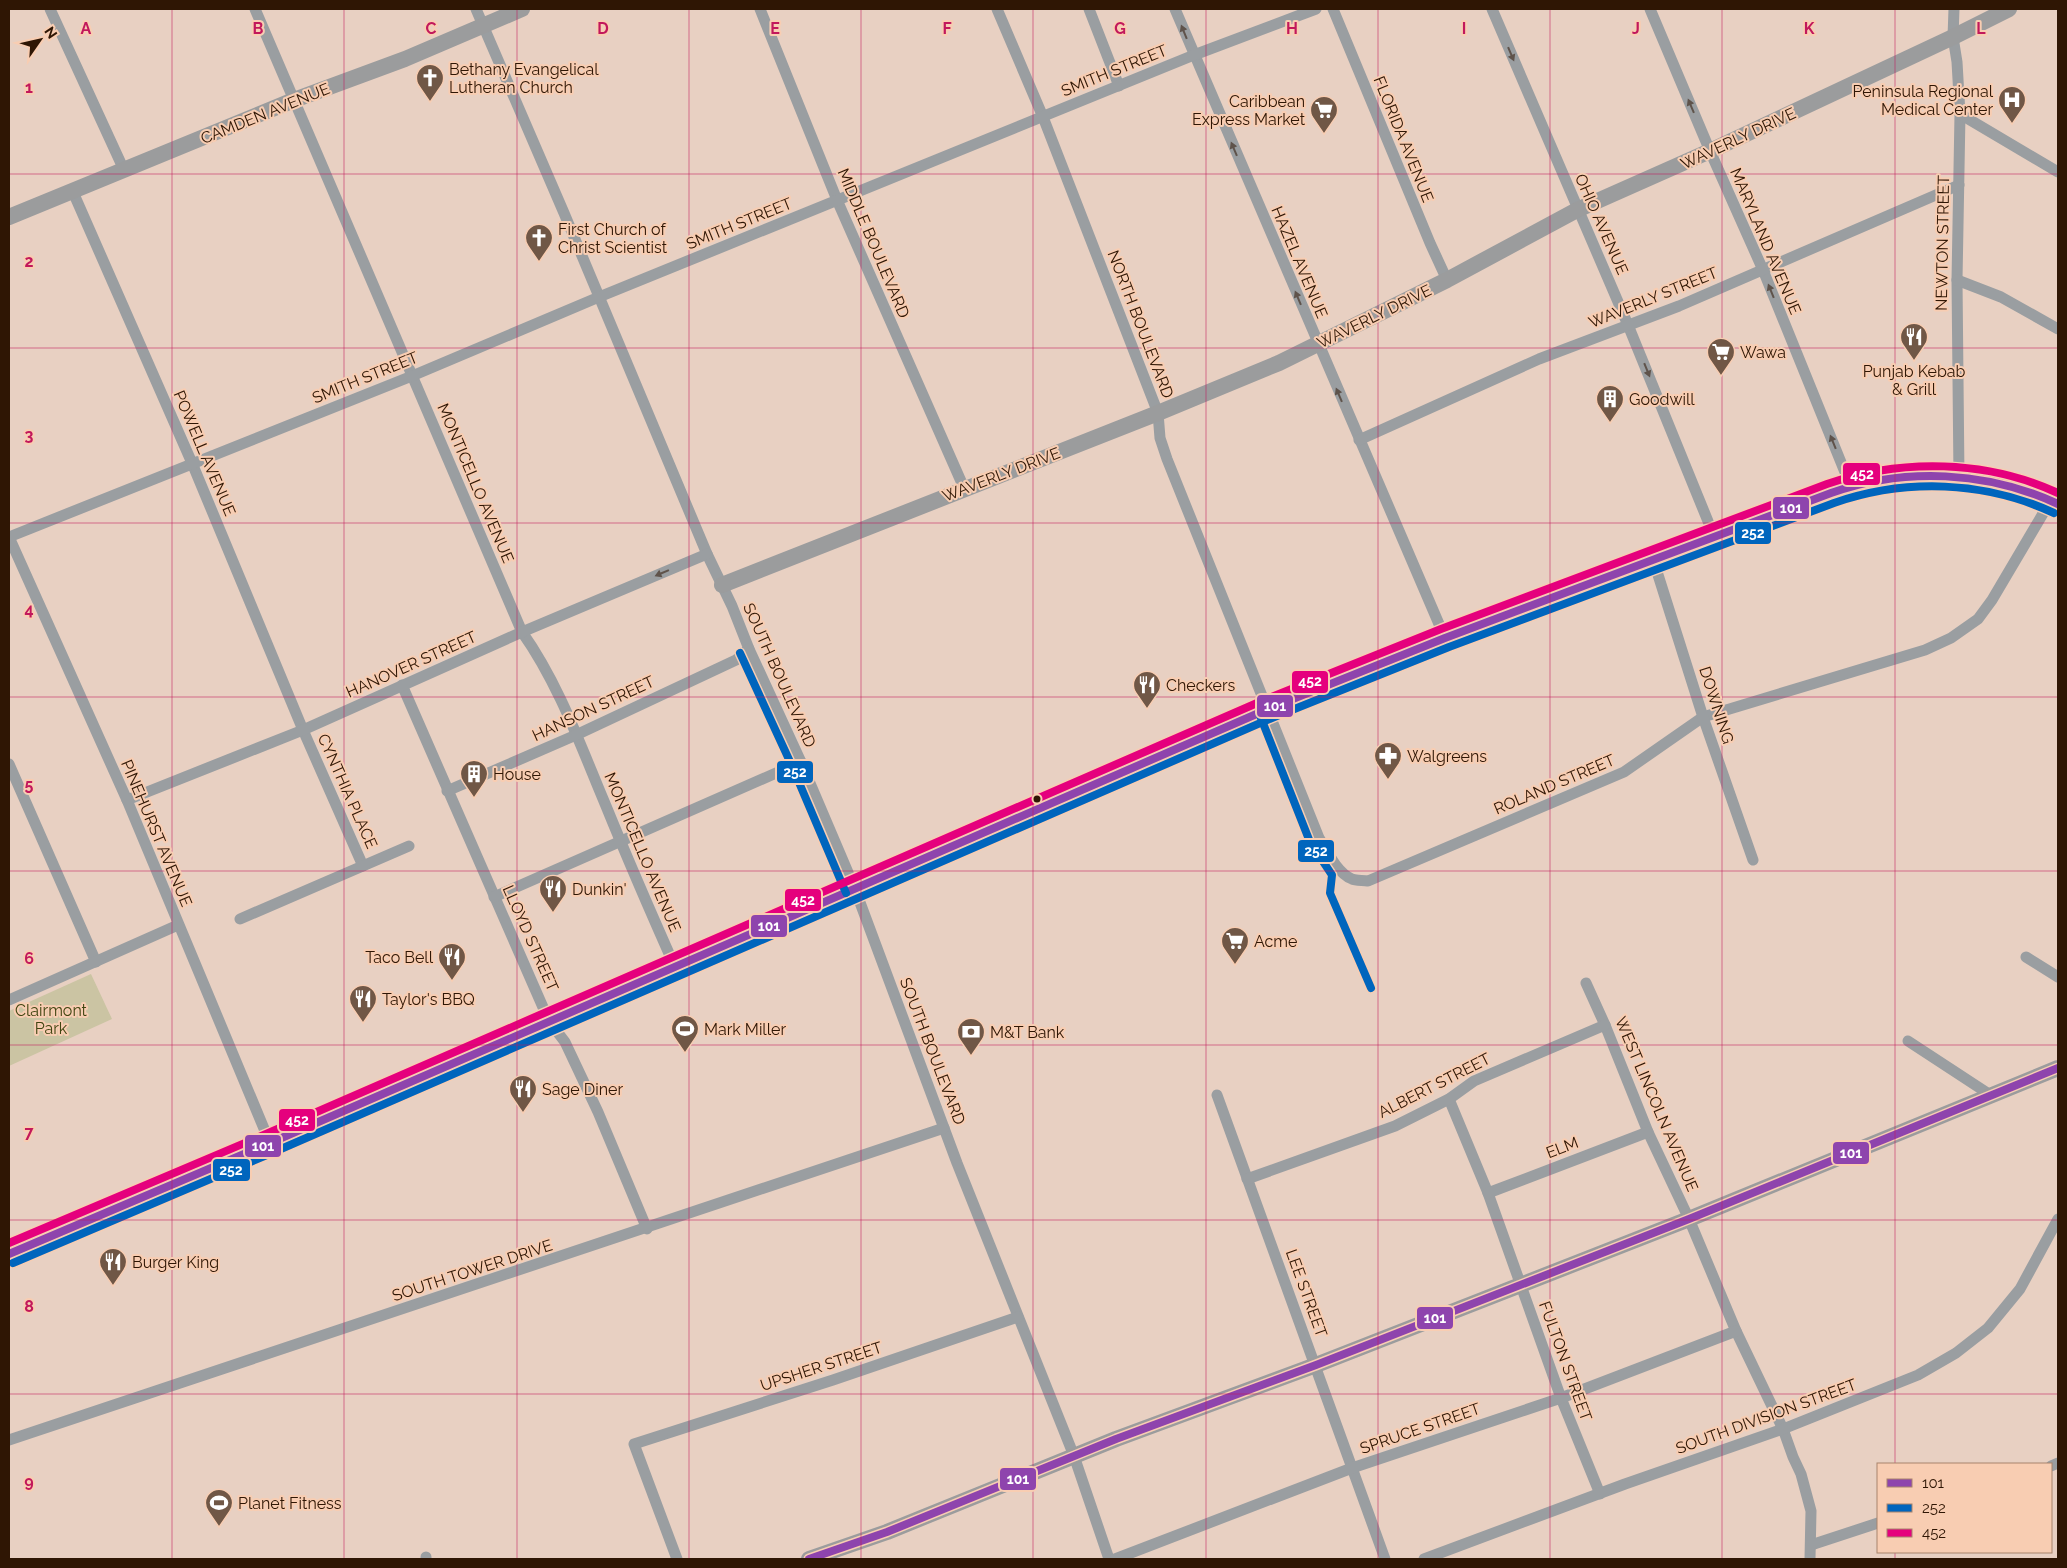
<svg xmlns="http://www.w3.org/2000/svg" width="2067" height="1568" viewBox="0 0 2067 1568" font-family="Raleway,sans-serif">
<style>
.green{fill:#cbc4a3}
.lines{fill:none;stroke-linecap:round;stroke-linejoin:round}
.street{stroke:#9a9ea1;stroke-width:11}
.secondary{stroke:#9b9c9d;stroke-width:16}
.primary{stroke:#9e9d9d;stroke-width:18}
.bus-1-casing{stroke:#f8cdb2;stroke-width:11}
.bus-2-casing{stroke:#f8cdb2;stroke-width:11}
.bus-3-casing{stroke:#f8cdb2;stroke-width:11}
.bus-1{stroke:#8e44ad;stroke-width:8}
.bus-2{stroke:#0065bd;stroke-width:8}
.bus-3{stroke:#e5007d;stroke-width:8}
.oneway{fill:#5f534b}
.grid{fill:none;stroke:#c2185b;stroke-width:1;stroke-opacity:0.55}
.bus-dot{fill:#2f1604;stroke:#f8cdb2;stroke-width:2}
.labels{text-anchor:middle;stroke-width:4;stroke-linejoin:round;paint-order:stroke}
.poi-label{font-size:16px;fill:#2f1604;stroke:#f8cdb2;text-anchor:start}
.street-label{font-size:16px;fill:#2f1604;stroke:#f8cdb2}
.park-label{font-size:16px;fill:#414612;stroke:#f8cdb2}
.grid-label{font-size:16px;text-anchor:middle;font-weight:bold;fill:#c2185b;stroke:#f8cdb2;stroke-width:4;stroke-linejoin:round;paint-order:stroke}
.line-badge{stroke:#f8cdb2;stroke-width:2}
.badge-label{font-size:14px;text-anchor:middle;font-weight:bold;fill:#fff}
</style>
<rect width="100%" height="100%" fill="#e8d0c2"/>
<polygon class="green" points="91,974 112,1019 9,1066 9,1011"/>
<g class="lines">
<g class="street">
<polyline points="50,9 124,170"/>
<path d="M255,9L522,632C559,684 581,747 606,806C628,860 651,913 675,967"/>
<polyline points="476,9 564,213 707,554 732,606 749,649 801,762 855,889 957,1163 1074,1456 1109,1559"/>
<polyline points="760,9 837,200 964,488"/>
<path d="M997,9L1043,117L1158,413L1160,438L1167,459L1319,838C1327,851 1337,873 1352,879C1356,881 1363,880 1368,881L1624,772L1703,717L1925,650L1951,638L1978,619L1992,600L2051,500"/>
<polyline points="1089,9 1119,86"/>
<polyline points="1175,9 1445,638"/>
<polyline points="1333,9 1430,243 1447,280"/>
<polyline points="1492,9 1628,325 1714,536"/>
<polyline points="1650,9 1710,151 1763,270 1851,487"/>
<polyline points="1954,9 1953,37 1957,62 1960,114 1957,280 1959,478"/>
<polyline points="1960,114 2058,172"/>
<polyline points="73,192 192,463 303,730 363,866"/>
<polyline points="1957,280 2001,297 2058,329"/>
<polyline points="1359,440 1539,359 1679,306 1959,185"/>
<polyline points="1653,559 1703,717 1753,860"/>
<polyline points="402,685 549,1021 565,1042 598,1112 647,1229"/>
<polyline points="9,764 96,962"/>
<polyline points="447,791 576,735 736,660 749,649"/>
<polyline points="127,800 303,730 522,632 707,554"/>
<polyline points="494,897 801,762"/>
<polyline points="240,919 409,846"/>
<polyline points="2026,957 2058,977"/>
<polyline points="1586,983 1605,1025 1648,1132 1689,1219 1736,1331 1783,1429 1793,1457 1801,1474 1811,1511 1810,1559"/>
<polyline points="9,1000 178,925"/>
<polyline points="1908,1041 1992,1096"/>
<polyline points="1217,1095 1385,1559"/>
<polyline points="1449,1099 1488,1193 1561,1398 1600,1494"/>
<polyline points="270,1143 127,800 9,537 412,376 599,297 1194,55 1316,9"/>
<polyline points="1247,1179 1395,1126 1449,1099 1474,1081 1605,1025"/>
<polyline points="1488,1193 1648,1132"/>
<polyline points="9,1440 944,1128"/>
<polyline points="2051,1466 2058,1463"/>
<polyline points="1811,1545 1878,1523"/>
<polyline points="426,1559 426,1557"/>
<polyline points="677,1559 634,1444 833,1380 1018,1317"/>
<polyline points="1115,1559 1352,1468 1561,1398 1736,1331"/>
<polyline points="1424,1559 1625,1484 1783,1429 1918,1375 1956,1353 1988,1328 2020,1289 2058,1219"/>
</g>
<g class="secondary">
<polyline points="9,217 294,100 405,59 522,9"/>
<polyline points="722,585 1158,413 1279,363 1447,280 1577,210 1710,151 1953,37 2009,9"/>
<polyline points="809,1559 887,1532 1116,1439 1316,1365 1689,1219 2058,1068"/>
</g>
<path class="primary" d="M9,1254L270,1143L1268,709L1445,638L1799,505C1827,495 1856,482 1886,479C1943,472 2008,477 2058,504"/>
<defs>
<g id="bus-1">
<path d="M9,1254L270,1143L1268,709L1445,638L1831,493C1905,467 1987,471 2058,504"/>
<polyline points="809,1559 887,1532 1116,1439 1316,1365 1689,1219 2058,1068"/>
</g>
<g id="bus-2">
<polyline points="740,653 792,766 846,893"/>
<polyline points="1259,713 1310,842 1332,875 1330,893 1371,988"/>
<path d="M13,1263L274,1152L1272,718L1449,647L1834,503C1906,478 1985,481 2054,513"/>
</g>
<path id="bus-3" d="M9,1243L266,1134L1264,700L1441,629L1827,484C1902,458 1987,460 2058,493"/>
</defs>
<use href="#bus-1" class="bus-1-casing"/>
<use href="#bus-2" class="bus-2-casing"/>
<use href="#bus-3" class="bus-3-casing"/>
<use href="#bus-1" class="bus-1"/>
<use href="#bus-2" class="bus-2"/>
<use href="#bus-3" class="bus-3"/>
</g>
<defs><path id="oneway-solid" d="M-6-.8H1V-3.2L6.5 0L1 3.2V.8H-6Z" transform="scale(1.25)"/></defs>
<g class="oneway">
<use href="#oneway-solid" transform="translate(1184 32) rotate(-112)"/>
<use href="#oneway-solid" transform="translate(1511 54) rotate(67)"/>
<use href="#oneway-solid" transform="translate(1691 106) rotate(-113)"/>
<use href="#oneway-solid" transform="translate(1234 149) rotate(-113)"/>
<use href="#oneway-solid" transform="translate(1771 291) rotate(-112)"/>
<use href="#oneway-solid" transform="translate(1298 298) rotate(-113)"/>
<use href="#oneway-solid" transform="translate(1647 370) rotate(68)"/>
<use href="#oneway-solid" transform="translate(1339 395) rotate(-113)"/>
<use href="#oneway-solid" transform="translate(1833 442) rotate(-112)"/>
<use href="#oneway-solid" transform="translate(662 573) rotate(157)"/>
</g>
<path class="grid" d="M172,9V1559M344,9V1559M517,9V1559M689,9V1559M861,9V1559M1033,9V1559M1206,9V1559M1378,9V1559M1550,9V1559M1722,9V1559M1895,9V1464M9,174H2058M9,348H2058M9,523H2058M9,697H2058M9,871H2058M9,1045H2058M9,1220H2058M9,1394H2058M1895,1552V1559"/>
<defs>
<symbol id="church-pin" viewBox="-11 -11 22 30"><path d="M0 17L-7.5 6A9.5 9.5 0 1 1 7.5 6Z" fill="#705746" stroke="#f8cdb2"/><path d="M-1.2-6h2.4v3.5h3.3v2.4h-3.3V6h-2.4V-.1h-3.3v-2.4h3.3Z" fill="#fff"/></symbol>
<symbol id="hospital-pin" viewBox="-11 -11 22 30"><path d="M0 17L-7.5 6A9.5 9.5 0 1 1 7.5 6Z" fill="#705746" stroke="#f8cdb2"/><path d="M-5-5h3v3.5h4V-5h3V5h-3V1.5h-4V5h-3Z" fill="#fff"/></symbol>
<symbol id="supermarket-pin" viewBox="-11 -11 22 30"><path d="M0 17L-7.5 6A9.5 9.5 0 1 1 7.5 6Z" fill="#705746" stroke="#f8cdb2"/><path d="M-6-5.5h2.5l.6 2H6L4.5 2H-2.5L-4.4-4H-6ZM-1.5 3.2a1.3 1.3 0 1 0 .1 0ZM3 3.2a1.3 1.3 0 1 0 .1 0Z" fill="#fff"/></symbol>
<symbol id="restaurant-pin" viewBox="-11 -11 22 30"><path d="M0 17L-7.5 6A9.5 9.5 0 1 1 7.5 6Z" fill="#705746" stroke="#f8cdb2"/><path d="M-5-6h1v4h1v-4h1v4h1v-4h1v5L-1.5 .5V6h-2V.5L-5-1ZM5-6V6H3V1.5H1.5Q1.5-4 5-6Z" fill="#fff"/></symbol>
<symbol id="building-pin" viewBox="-11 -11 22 30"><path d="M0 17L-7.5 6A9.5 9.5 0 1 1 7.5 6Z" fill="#705746" stroke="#f8cdb2"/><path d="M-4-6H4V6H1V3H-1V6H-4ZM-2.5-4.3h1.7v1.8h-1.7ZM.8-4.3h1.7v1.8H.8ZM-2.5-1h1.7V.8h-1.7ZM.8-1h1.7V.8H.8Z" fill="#fff"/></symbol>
<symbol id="pharmacy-pin" viewBox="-11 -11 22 30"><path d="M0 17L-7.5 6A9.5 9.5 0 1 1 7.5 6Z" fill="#705746" stroke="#f8cdb2"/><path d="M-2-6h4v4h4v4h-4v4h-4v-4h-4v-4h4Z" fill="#fff"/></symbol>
<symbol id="stadium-pin" viewBox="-11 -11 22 30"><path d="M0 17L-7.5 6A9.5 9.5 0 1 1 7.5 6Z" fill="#705746" stroke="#f8cdb2"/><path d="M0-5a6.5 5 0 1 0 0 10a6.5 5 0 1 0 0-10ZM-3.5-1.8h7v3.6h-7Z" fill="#fff"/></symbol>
<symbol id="bank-pin" viewBox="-11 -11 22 30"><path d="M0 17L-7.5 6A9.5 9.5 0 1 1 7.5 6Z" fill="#705746" stroke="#f8cdb2"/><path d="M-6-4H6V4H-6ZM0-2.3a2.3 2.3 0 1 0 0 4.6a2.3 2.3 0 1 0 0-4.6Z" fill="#fff"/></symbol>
</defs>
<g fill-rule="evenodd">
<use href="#church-pin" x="414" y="62" width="32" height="43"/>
<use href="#hospital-pin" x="1996" y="84" width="32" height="43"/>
<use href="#supermarket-pin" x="1308" y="94" width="32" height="43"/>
<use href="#church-pin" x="523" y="222" width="32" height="43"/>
<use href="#restaurant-pin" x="1898" y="321" width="32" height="43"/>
<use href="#supermarket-pin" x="1705" y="336" width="32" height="43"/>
<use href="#building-pin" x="1594" y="383" width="32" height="43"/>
<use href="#restaurant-pin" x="1131" y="669" width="32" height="43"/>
<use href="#pharmacy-pin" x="1372" y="740" width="32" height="43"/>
<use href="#building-pin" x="458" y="758" width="32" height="43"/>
<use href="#restaurant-pin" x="537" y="873" width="32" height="43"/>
<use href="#supermarket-pin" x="1219" y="925" width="32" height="43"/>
<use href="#restaurant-pin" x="436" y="941" width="32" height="43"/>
<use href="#restaurant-pin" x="347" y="983" width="32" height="43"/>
<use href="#stadium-pin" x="669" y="1013" width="32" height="43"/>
<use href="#bank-pin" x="955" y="1016" width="32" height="43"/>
<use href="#restaurant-pin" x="507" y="1073" width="32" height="43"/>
<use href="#restaurant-pin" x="97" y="1246" width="32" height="43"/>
<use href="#stadium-pin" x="203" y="1487" width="32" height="43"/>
</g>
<circle class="bus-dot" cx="1037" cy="799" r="4.5"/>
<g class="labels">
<g class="poi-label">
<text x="449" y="75">Bethany Evangelical<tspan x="449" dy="18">Lutheran Church</tspan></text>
<text x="1993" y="97" text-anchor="end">Peninsula Regional<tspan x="1993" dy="18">Medical Center</tspan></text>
<text x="1305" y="107" text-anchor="end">Caribbean<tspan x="1305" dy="18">Express Market</tspan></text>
<text x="558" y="235">First Church of<tspan x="558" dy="18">Christ Scientist</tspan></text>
<text x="1740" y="358">Wawa</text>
<text x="1914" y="377" text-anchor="middle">Punjab Kebab<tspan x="1914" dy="18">&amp; Grill</tspan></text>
<text x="1629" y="405">Goodwill</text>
<text x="1166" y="691">Checkers</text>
<text x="1407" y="762">Walgreens</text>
<text x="493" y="780">House</text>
<text x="572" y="895">Dunkin'</text>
<text x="1254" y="947">Acme</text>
<text x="433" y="963" text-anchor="end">Taco Bell</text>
<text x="382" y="1005">Taylor's BBQ</text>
<text x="704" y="1035">Mark Miller</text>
<text x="990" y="1038">M&amp;T Bank</text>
<text x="542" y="1095">Sage Diner</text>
<text x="132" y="1268">Burger King</text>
<text x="238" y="1509">Planet Fitness</text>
</g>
<g class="street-label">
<text transform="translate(1114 70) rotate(-22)" y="6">SMITH STREET</text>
<text transform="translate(265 113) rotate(-22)" y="6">CAMDEN AVENUE</text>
<text transform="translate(1738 138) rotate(-25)" y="6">WAVERLY DRIVE</text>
<text transform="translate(1404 139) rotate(68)" y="6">FLORIDA AVENUE</text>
<text transform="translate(739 223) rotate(-22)" y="6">SMITH STREET</text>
<text transform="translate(1602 224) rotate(66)" y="6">OHIO AVENUE</text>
<text transform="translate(1766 241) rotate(67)" y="6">MARYLAND AVENUE</text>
<text transform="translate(874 243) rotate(67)" y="6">MIDDLE BOULEVARD</text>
<text transform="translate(1942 243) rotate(-89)" y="6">NEWTON STREET</text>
<text transform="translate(1300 262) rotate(67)" y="6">HAZEL AVENUE</text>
<text transform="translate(1653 297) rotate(-22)" y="6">WAVERLY STREET</text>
<text transform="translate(1374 316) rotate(-26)" y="6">WAVERLY DRIVE</text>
<text transform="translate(1141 324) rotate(69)" y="6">NORTH BOULEVARD</text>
<text transform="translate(365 377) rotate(-22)" y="6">SMITH STREET</text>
<text transform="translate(205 453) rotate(67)" y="6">POWELL AVENUE</text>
<text transform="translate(1001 474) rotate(-21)" y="6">WAVERLY DRIVE</text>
<text transform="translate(476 483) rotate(67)" y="6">MONTICELLO AVENUE</text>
<text transform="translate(411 664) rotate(-24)" y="6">HANOVER STREET</text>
<text transform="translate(780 675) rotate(66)" y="6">SOUTH BOULEVARD</text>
<text transform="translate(1717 705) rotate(72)" y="6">DOWNING</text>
<text transform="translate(593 708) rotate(-25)" y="6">HANSON STREET</text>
<text transform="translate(1554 784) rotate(-23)" y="6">ROLAND STREET</text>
<text transform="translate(348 791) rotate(66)" y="6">CYNTHIA PLACE</text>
<text transform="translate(157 833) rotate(67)" y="6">PINEHURST AVENUE</text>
<text transform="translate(643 852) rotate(67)" y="6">MONTICELLO AVENUE</text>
<text transform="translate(531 938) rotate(66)" y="6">LLOYD STREET</text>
<text transform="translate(933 1051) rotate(69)" y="6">SOUTH BOULEVARD</text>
<text transform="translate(1434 1085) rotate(-27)" y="6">ALBERT STREET</text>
<text transform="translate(1657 1104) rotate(67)" y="6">WEST LINCOLN AVENUE</text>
<text transform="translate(1562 1147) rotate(-21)" y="6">ELM</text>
<text transform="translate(472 1270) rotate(-18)" y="6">SOUTH TOWER DRIVE</text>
<text transform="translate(1307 1293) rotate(70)" y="6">LEE STREET</text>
<text transform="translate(1566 1361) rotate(70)" y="6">FULTON STREET</text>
<text transform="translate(821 1366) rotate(-18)" y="6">UPSHER STREET</text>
<text transform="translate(1766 1416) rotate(-20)" y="6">SOUTH DIVISION STREET</text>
<text transform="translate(1420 1428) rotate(-19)" y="6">SPRUCE STREET</text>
</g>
<g class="park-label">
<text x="51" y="1016">Clairmont<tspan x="51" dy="18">Park</tspan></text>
</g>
</g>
<g class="grid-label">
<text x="86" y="34">A</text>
<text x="258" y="34">B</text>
<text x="431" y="34">C</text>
<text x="603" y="34">D</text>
<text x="775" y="34">E</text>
<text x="947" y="34">F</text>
<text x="1120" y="34">G</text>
<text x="1292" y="34">H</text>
<text x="1464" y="34">I</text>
<text x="1636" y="34">J</text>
<text x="1809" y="34">K</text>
<text x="1981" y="34">L</text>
<text x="29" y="93">1</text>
<text x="29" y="267">2</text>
<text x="29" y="441">3</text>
<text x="29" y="615">4</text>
<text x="29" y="790">5</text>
<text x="29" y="964">6</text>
<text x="29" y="1138">7</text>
<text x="29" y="1312">8</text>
<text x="29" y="1487">9</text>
</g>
<g class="line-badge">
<rect x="1842" y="462" width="39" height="24" rx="5" fill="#e5007d"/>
<rect x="1772" y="496" width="38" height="24" rx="5" fill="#8e44ad"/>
<rect x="1734" y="521" width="38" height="24" rx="5" fill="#0065bd"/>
<rect x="1291" y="670" width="38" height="24" rx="5" fill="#e5007d"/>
<rect x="1256" y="694" width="38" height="24" rx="5" fill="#8e44ad"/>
<rect x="776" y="760" width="38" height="24" rx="5" fill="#0065bd"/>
<rect x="1297" y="839" width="38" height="24" rx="5" fill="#0065bd"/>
<rect x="784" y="888" width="38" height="24" rx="5" fill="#e5007d"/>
<rect x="750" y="914" width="38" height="24" rx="5" fill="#8e44ad"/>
<rect x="278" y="1108" width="38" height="24" rx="5" fill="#e5007d"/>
<rect x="244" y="1134" width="38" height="24" rx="5" fill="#8e44ad"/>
<rect x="1832" y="1141" width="38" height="24" rx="5" fill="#8e44ad"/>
<rect x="212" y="1158" width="39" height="24" rx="5" fill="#0065bd"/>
<rect x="1416" y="1306" width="38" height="24" rx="5" fill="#8e44ad"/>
<rect x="999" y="1467" width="38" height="24" rx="5" fill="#8e44ad"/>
</g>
<g class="badge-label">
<text x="1862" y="479">452</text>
<text x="1791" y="513">101</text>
<text x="1753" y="538">252</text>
<text x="1310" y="686">452</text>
<text x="1275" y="711">101</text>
<text x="795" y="777">252</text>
<text x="1316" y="856">252</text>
<text x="803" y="905">452</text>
<text x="769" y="931">101</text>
<text x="297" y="1125">452</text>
<text x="263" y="1151">101</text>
<text x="1851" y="1158">101</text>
<text x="231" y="1175">252</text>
<text x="1435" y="1323">101</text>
<text x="1018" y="1484">101</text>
</g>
<rect width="2067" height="1568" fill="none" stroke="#2f1604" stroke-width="20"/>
<rect x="1877" y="1463" width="175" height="90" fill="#f8cdb2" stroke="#a8846c"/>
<rect x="1887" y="1479" width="25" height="8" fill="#8e44ad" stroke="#a8846c"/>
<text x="1922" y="1488" font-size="15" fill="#2f1604">101</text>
<rect x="1887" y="1504" width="25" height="8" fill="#0065bd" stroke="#a8846c"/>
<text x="1922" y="1513" font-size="15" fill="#2f1604">252</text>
<rect x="1887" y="1529" width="25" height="8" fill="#e5007d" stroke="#a8846c"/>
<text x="1922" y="1538" font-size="15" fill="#2f1604">452</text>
<g transform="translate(40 40) rotate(56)" stroke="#f8cdb2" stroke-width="4" paint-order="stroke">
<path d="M0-4L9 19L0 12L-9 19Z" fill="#2f1604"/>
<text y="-8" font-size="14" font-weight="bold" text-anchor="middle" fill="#2f1604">N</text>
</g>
</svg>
